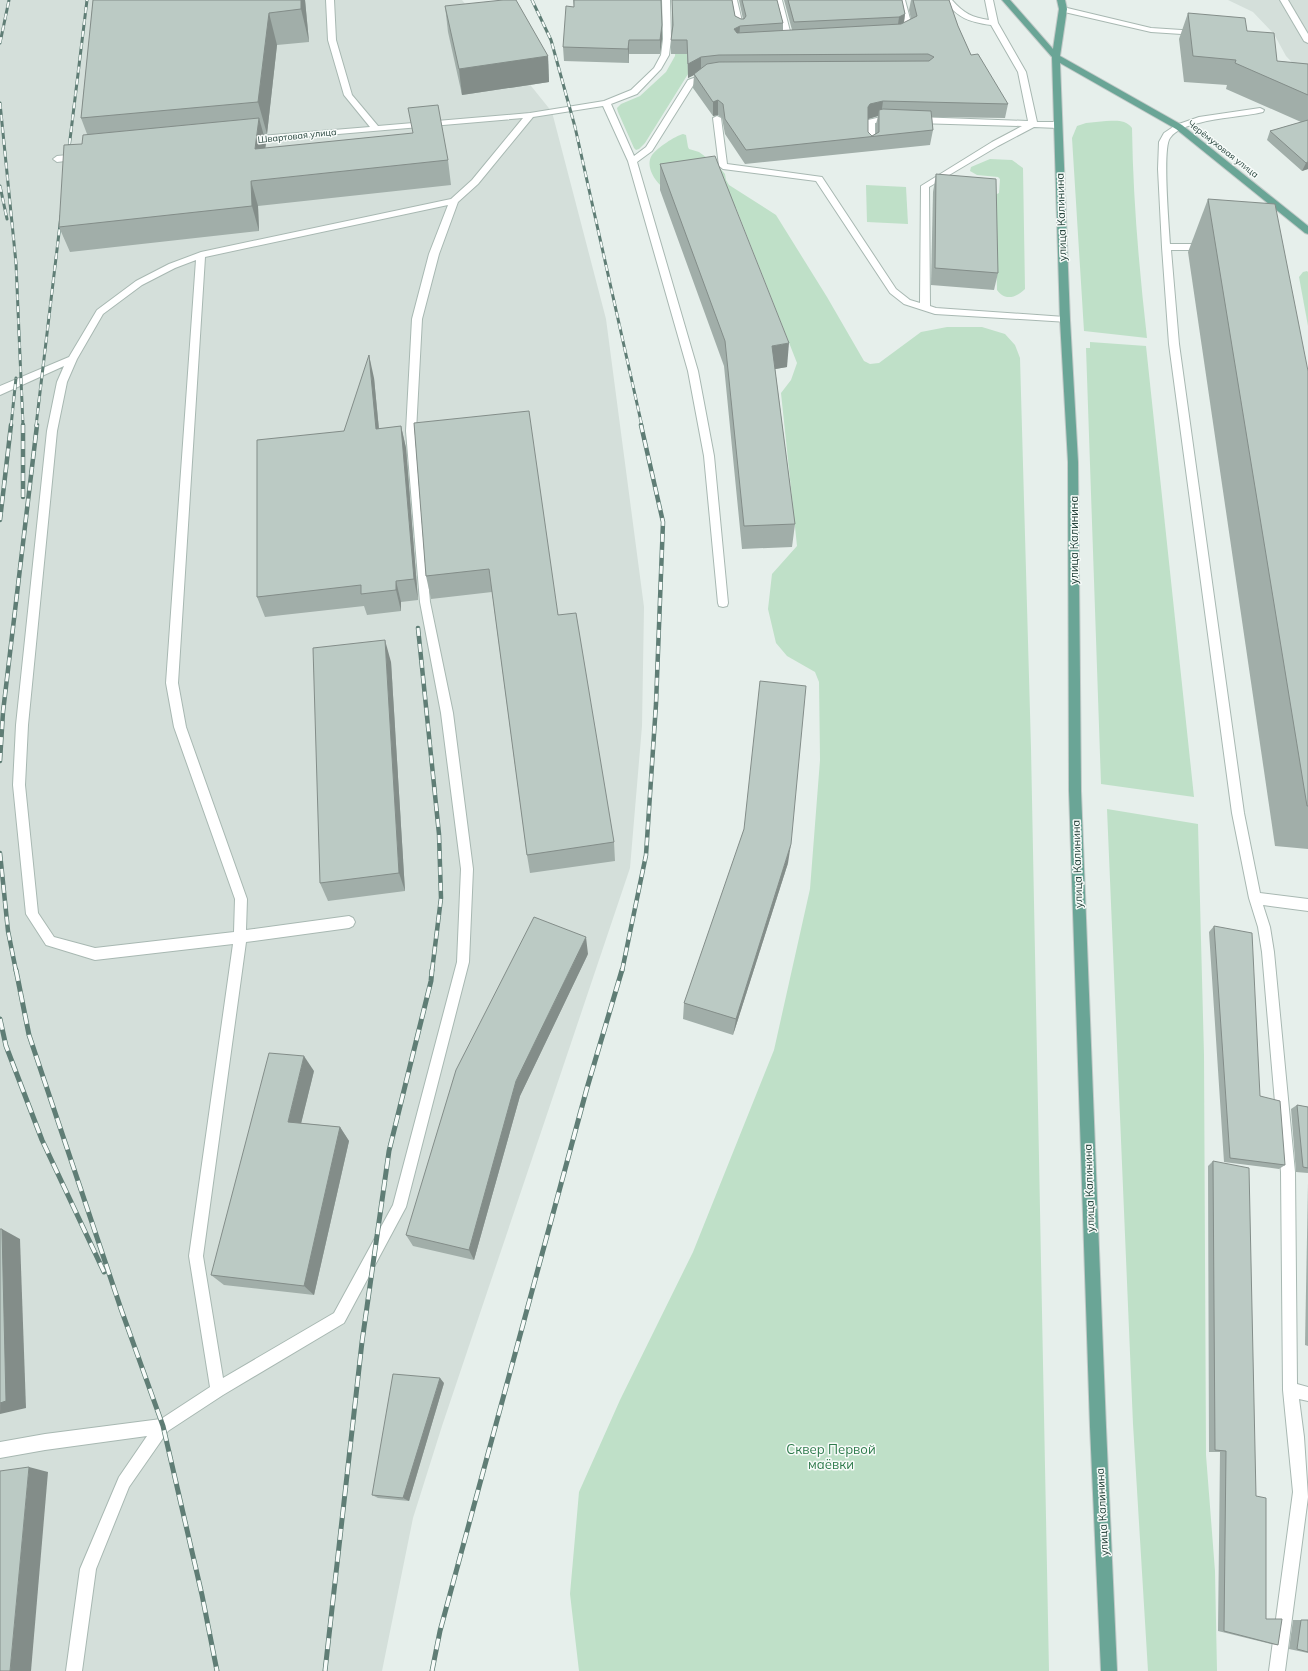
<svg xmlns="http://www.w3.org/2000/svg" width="1308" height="1671" viewBox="0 0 1308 1671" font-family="Mulish,sans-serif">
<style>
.built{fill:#d4dfda}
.green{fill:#bfe0c8}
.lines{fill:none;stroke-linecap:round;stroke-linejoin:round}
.minor-casing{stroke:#a8b8b2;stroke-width:2}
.major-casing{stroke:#c2cac8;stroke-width:2}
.minor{fill:#fff;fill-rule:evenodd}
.major{fill:#6aa596;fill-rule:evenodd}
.rail-far2-casing{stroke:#5f7d75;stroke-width:3}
.rail-far1-casing{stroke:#5f7d75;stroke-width:4.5}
.rail-casing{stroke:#5f7d75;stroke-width:5}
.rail-far2{stroke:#f7fbf9;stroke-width:2;stroke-dasharray:6;stroke-linecap:butt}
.rail-far1{stroke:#f7fbf9;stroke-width:3;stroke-dasharray:8;stroke-linecap:butt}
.rail{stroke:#f7fbf9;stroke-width:3.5;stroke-dasharray:11;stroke-linecap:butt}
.wall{fill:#a1aea9;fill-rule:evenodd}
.shaded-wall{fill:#838d89}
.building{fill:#bbcac4;stroke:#838d89}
.labels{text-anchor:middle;stroke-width:3;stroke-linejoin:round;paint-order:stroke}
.far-street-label{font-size:9px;fill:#24423a;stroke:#f7fbf9}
.street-label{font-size:11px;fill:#24423a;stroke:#f7fbf9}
.near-park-label{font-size:13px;fill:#2d7a4b;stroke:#f7fbf9}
</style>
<rect width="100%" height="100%" fill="#e6efeb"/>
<g class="built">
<polygon points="0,0 462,0 552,112 606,319 644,607 642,726 630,868 442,1426 413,1518 382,1671 0,1671"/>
<polygon points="1228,0 1308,0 1308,79 1286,56 1274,34 1253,12"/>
</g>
<g class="green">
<polygon points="679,34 693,66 645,143 639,149 636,150 634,148 618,112 617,108 621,104 640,96 666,72 675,56 676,39"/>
<path d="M1106,121C1116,121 1125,119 1132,128C1133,198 1139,268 1147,338L1084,331L1072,138L1077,126L1086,123Z"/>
<path d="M683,134L686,135L688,147L689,149L699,152L718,166L725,174L726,180L729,185L776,215L827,297L864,361L870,364L879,363L921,332L947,327H982L1005,334L1015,345L1020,358L1031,748L1049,1671H579L570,1594L579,1492L620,1400L693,1252L774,1050L810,889L820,760L819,682L815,672L787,656L776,643L768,609L772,574L797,546L781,393L791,380L797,363L736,208L667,190C657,185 644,167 652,155C657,148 675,136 683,134Z"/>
<path d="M990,159L1012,160L1023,168L1025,289C1016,298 1005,301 997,290L995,195L999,193L1000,179L998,177L977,175L970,171L971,167Z"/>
<polygon points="866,185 906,187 908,224 867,222"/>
<polygon points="1307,271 1308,272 1308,326 1299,277 1303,272"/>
<polygon points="1090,342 1146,346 1194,797 1101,784 1086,348 1090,348"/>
<polygon points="1107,809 1198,824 1204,1055 1206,1455 1215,1571 1217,1671 1148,1671 1133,1424"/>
</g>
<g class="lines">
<defs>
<g id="minor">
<path d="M326,0H334L336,40L352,95L378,126L530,113L604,101L631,90L654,68L661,55L663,39L662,0H670L671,39L669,55L661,69L637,94L611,104L634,156L646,147L688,80L708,73L712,75L694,84L652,151L637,162L698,371L714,456L728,603L727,606L723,607L719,606L718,603L704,456L688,371L628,161L603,106L533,117L478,184L458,202L439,254L422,319L416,431L430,602L453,713L473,869L469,962L406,1207L344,1323L223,1395L168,1431L129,1487L96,1569L82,1671H66L80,1569L119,1477L147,1436L45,1450L0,1458V1442L45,1434L161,1419L210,1387L189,1256L233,944L95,960L46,945L26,914L13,785L16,725L47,431L57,382L64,366L0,395V386L69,357L97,310L136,281L169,264L201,252L451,199L472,180L523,118L246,142L245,140L246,138L249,137L370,127L344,95L328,40ZM448,205L429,254L412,319L406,431L420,602L441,713L461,869L457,962L393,1205L334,1313L223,1378L203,1256L246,942L349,928L353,926L355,922L353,918L349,916L246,930L247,899L186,727L178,683L205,257ZM196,260L166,683L174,727L235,899L234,932L95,948L54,937L38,913L25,785L28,725L57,431L67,382L77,359L103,314L142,285L175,268Z"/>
<polygon points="729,0 737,0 744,30 743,32 740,32 736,30"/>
<polygon points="774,0 782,0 792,39 797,39 797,43 789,43 785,41"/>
<polygon points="897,0 905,0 913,30 902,36 898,34 905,29"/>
<path d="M944,0H952C963,13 973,18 989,20L985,0H993L998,23L1026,72L1037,122H1058L1062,125L1058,128L1034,127L998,146L929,187L930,306L936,308L1065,317L1068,318L1070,320L1068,322L935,314L904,304L890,293L816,181L723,169L719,166L713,118L717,116L721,118L727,164L822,177L896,289L910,300L920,303L921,186L992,142L1022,126L916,123L912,120L916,117L1028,121L1018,72L991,25C969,22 958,18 944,0Z"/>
<polygon points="1280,0 1288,0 1308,34 1308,43 1304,41"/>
<polygon points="1060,7 1063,7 1151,28 1197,31 1201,33 1197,35 1151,32 1060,11"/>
<path d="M1260,108L1264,110L1263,112C1242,117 1220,117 1199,123C1190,125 1176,129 1170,138C1162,148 1169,227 1170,244H1205L1209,247L1205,250H1171L1179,344L1244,813L1260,893L1308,899V911L1263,905L1270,927L1274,952L1295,1172L1297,1384L1308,1387V1401L1299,1399L1304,1437L1308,1497L1285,1671H1269L1293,1492L1283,1390L1281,1172L1262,952L1258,927L1249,898L1232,813L1169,344L1162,247L1158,169L1159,142L1164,133L1176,125L1199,117Z"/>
<path d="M881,117H894L898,120C893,125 882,121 875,123V146L874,148H868L867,122L868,120Z"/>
<polygon points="79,154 82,155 83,157 82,159 57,162 53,159 57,156"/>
</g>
<polygon id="major" points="1002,0 1010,0 1053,49 1059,9 1057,0 1065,0 1067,9 1060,56 1182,125 1308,226 1308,234 1305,233 1176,129 1060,63 1070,320 1078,462 1081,791 1106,1427 1117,1671 1101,1671 1090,1427 1069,791 1068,462 1060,320 1052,57"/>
</defs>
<use href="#minor" class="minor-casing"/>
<use href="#major" class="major-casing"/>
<use href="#minor" class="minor"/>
<use href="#major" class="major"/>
<defs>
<g id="rail-far2">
<polyline points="532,0 551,40 575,127 642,426"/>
<polyline points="0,43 9,0"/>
<polyline points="0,103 16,263 23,426"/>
<polyline points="68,156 87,0"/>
<polyline points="0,186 7,219"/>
<polyline points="11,426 16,378"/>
<polyline points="36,426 61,216"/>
</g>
<g id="rail-far1">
<polyline points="23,425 23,497"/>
<polyline points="0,520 11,425"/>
<polyline points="418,628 439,834 441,898 432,971"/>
<polyline points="0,761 3,712 37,425"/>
<polyline points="0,853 8,931 16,971"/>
<polyline points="622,971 646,855 656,704 663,522 641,425"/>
</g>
<g id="rail">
<polyline points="16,970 29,1035 121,1309 163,1426 202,1595 217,1671"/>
<polyline points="0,1019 6,1046 42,1140 104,1272"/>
<polyline points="325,1671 362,1342 389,1151 431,981 432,970"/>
<polyline points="432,1671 440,1631 587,1088 622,970"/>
</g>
</defs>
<use href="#rail-far2" class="rail-far2-casing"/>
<use href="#rail-far1" class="rail-far1-casing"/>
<use href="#rail" class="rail-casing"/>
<use href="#rail-far2" class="rail-far2"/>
<use href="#rail-far1" class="rail-far1"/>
<use href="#rail" class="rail"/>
</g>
<g class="wall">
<polygon points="93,0 305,0 309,42 277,45 267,134 264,135 266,143 265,148 448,160 451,185 258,206 259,231 70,252 59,227 82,144 87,134 81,118"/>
<polygon points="573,0 661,0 662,39 660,54 629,54 629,63 564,61 563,47 574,7"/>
<path d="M672,0H732L735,16L741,19H743L739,0H777L783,23V31L792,30L784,0H902L905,14L904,23L911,19L909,10L911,0H949L958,26L971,55L1008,104L1005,118L932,117L933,130L930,145L745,164L725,134L722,118L718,115L713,116L693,88L694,75L688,78L687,54H671V40L672,28ZM878,116L876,124V133L872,136L868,132V119Z"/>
<polygon points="445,6 548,56 549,82 462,95 448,32"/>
<polygon points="1188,13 1247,31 1277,61 1308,64 1308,169 1302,171 1267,140 1270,131 1301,122 1226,89 1227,85 1184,82 1179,39"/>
<polygon points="660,164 787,367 775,369 795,524 792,547 742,549 724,366 660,190"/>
<polygon points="936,174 998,273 994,290 931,285 933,192"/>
<polygon points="1208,199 1308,371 1308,849 1275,846 1188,252"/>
<polygon points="374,378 379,429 401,426 406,448 418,600 401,602 401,611 367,615 364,606 265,617 257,597 344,431"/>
<polygon points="414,423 558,615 614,842 615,861 530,873 527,855 492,592 431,599 426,576"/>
<polygon points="391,662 405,891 328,901 320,883"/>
<polygon points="788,863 733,1035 683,1019 684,1003"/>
<polygon points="1214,926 1260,1096 1285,1165 1279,1169 1224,1162 1209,932"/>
<polygon points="588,954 520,1096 474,1260 413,1246 406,1235"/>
<polygon points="314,1071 301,1123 340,1127 349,1141 314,1295 224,1285 211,1275"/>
<polygon points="1297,1105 1308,1107 1308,1173 1296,1172 1291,1109"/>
<polygon points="1213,1161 1256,1496 1266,1619 1278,1645 1271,1644 1218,1631 1220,1452 1209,1452 1208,1166"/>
<polygon points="1308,1183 1308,1346 1305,1345"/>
<polygon points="444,1383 409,1501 378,1498 372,1495"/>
<polygon points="1293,1620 1308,1620 1308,1653 1289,1649"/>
</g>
<g class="shaded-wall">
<polygon points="301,0 305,0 309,42 301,9"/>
<polygon points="269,13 277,45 267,134 258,102"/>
<polygon points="905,14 903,28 897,32 899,17"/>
<polygon points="662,25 662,39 660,54 660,40"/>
<polygon points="740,26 739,40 734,29"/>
<polygon points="629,40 629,63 628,49"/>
<polygon points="548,56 549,82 462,95 459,69"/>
<polygon points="701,57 701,72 694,74 694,75 688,78 688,64"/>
<polygon points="718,100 718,115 713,116 713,102"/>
<polygon points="883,101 881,116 879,110 878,116 868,119 868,107 870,104"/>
<polygon points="259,118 266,143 262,175 255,149"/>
<polygon points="1308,162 1308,169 1302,171 1306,163"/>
<polygon points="251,181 258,206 259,231 252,206"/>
<polygon points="789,343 787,367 770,370 772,346"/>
<polygon points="369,355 374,378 381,451 376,429"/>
<polygon points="401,426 406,448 418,600 414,579"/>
<polygon points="396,581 401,602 401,611 396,590"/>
<polygon points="385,640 391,662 405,891 399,873"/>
<polygon points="791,844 788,863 733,1035 736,1019"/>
<polygon points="586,937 588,954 520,1096 474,1260 469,1250 516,1081"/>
<polygon points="304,1056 314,1071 298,1136 288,1122"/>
<polygon points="340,1127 349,1141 314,1295 304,1286"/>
<polygon points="2,1229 20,1239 26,1408 0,1414"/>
<polygon points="440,1378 444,1383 409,1501 403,1498"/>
<polygon points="29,1467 48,1472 31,1671 10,1671"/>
</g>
<g class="building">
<polygon points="93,0 301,0 301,9 269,13 258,102 81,118"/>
<polygon points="503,0 516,0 548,56 459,69 445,6"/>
<polygon points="574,0 661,0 662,25 660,40 629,40 628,49 563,47 566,6 574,7"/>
<polygon points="672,0 732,0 735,16 741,19 744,19 746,16 742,0 777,0 783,23 740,26 734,29 737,33 901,24 917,16 913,0 949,0 958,26 971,55 978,54 1008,104 883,101 870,104 868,107 868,132 872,136 879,132 879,110 883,109 931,111 933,130 746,150 725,119 723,104 718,100 713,102 694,74 707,64 719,62 929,61 934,57 928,54 719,55 701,57 688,64 687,40 671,40 673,25"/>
<polygon points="788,0 902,0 905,14 899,17 794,22"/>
<polygon points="1188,13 1245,18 1247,31 1274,33 1277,61 1308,64 1308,95 1235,63 1236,60 1193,56"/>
<polygon points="438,105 448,160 251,181 252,206 59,227 64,145 82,144 83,135 259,118 255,149 413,133 408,108"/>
<polygon points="1308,120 1308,162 1306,163 1270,131"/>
<polygon points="715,156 789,343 772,346 795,524 744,526 725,341 660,164"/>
<polygon points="936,174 996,179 998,273 935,268"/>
<polygon points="1208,199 1275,204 1308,371 1308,806 1307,806"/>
<polygon points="369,355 376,429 401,426 414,579 396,581 396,590 361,594 361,585 257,597 257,440 344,431"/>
<polygon points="529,411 558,615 576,613 614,842 527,855 489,569 426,576 414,423"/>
<polygon points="385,640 399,873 320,883 313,648"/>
<polygon points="760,681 806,686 791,844 736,1019 684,1003 744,829"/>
<polygon points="534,917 586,937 516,1081 469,1250 406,1235 456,1070"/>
<polygon points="1214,926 1252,933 1260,1096 1280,1101 1285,1165 1230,1158"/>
<polygon points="269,1053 304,1056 288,1122 340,1127 304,1286 211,1275"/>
<polygon points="1297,1105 1308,1107 1308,1168 1303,1167"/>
<polygon points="1213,1161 1249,1168 1256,1496 1266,1498 1266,1619 1282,1619 1278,1645 1224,1631 1226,1451 1215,1450"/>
<polygon points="0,1229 2,1229 6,1401 0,1403"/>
<polygon points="393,1374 440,1378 403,1498 372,1495"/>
<polygon points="29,1467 10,1671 0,1671 0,1471"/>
<polygon points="1301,1620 1308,1620 1308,1652 1297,1649"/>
</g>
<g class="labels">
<g class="far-street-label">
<text transform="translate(297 136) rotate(-6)" y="3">Швартовая улица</text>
<text transform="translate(1223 149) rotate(38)" y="3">Черёмуховая улица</text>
</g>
<g class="street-label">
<text transform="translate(1061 217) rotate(-92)" y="4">улица Калинина</text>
<text transform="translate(1074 540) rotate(-90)" y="4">улица Калинина</text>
<text transform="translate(1077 864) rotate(-92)" y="4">улица Калинина</text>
<text transform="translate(1089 1188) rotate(-92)" y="4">улица Калинина</text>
<text transform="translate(1102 1512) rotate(-93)" y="4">улица Калинина</text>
</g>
<g class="near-park-label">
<text x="831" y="1454">Сквер Первой<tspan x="831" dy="15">маёвки</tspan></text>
</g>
</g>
</svg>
